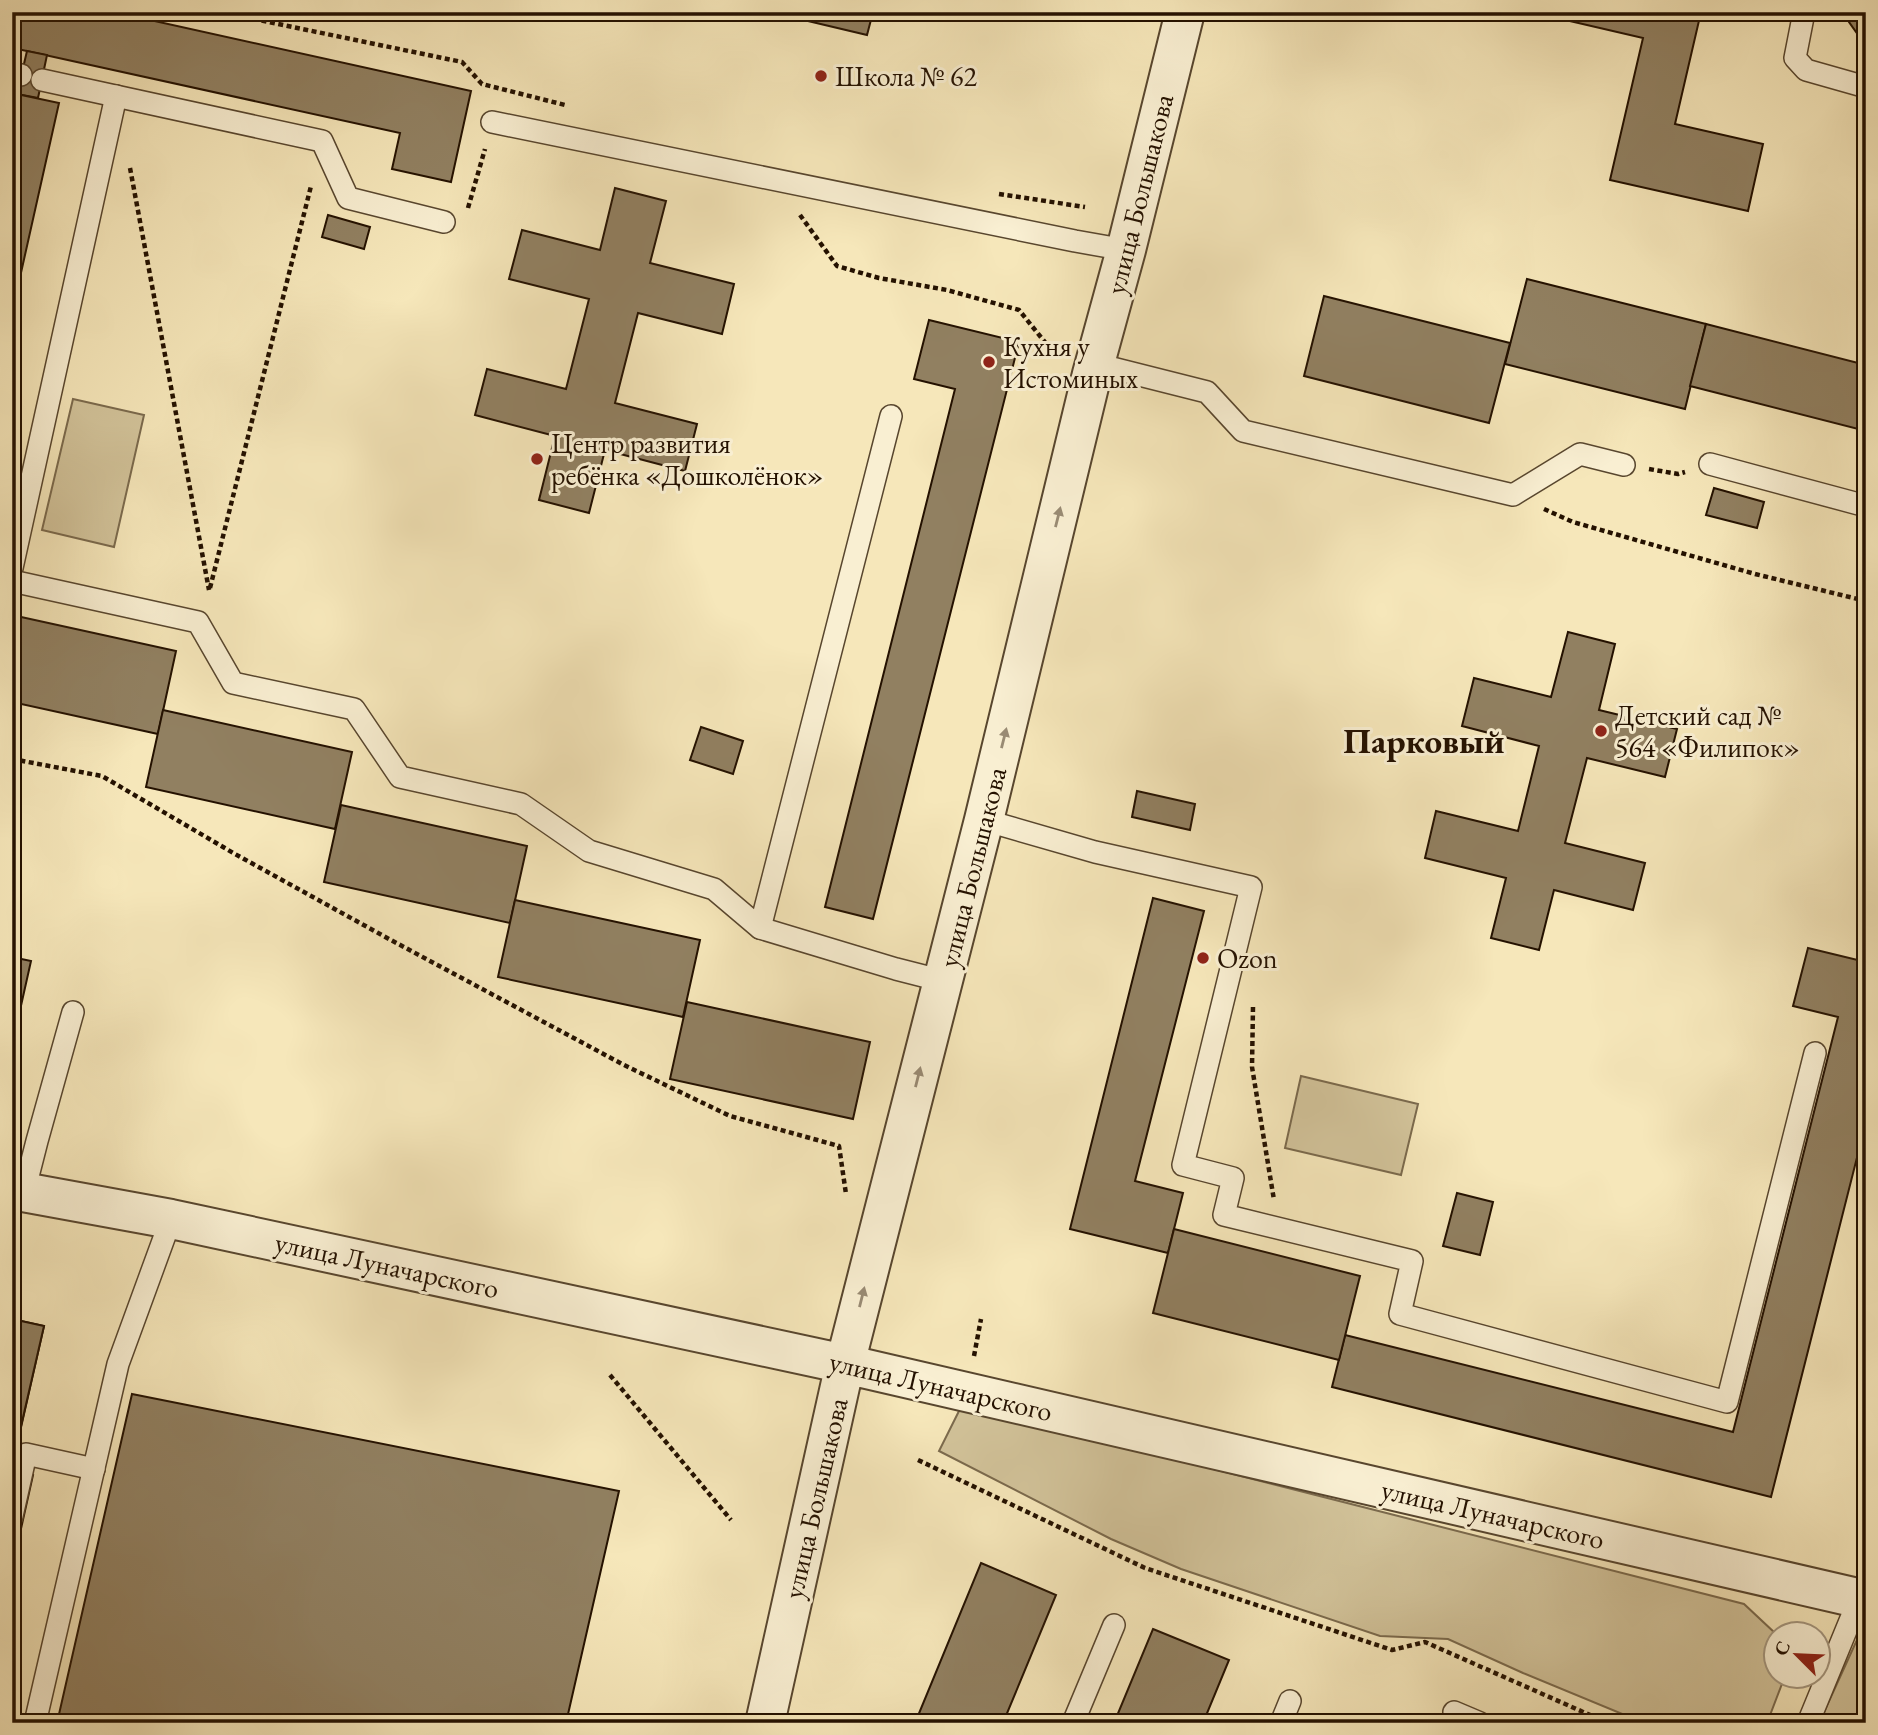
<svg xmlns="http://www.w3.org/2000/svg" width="1878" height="1735" viewBox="0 0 1878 1735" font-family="'EB Garamond',serif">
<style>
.green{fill:#d2c39a;stroke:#7b6a4d;stroke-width:2}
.building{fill:#918061;stroke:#241100;stroke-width:2}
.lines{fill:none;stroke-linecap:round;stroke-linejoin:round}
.service-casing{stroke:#58462e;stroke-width:24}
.minor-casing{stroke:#58462e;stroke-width:42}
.tertiary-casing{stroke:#58462e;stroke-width:42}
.path{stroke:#241100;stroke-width:4.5;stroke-dasharray:5 3.5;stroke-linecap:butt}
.service{stroke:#f9efd2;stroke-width:21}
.minor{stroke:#f9efd2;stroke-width:38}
.tertiary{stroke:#f9efd2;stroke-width:38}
.oneway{fill:#998b74}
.poi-dot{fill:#8f2418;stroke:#f9efd2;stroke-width:2.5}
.labels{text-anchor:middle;stroke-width:6;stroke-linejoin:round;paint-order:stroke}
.poi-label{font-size:28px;fill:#241100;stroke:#f9efd2;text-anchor:start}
.street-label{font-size:28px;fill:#241100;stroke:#f9efd2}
.district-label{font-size:35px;font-weight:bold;fill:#241100;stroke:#f9efd2}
</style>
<rect width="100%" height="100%" fill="#f6e7ba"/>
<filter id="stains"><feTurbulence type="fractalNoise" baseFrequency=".00286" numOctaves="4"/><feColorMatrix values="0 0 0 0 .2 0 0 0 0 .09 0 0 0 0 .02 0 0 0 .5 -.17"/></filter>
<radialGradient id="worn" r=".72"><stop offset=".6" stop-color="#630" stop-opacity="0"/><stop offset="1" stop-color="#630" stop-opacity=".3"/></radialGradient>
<g class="green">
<polygon points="73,399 144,415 114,547 42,530"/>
<polygon points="1301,1076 1418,1104 1401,1175 1285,1148"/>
<polygon points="962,1405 1744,1604 1776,1634 1776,1676 1785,1676 1767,1723 1644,1723 1523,1673 1448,1639 1380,1636 1181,1569 1111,1539 939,1451"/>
<polygon points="1861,1631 1866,1633 1866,1723 1819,1723"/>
</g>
<g class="building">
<polygon points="20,12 114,12 471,91 451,182 392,169 400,133 13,48"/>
<polygon points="770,12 873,12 867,35"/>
<polygon points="1531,12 1701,12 1675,124 1763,144 1748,211 1610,180 1643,38"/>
<polygon points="1852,12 1866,12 1866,46 1849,22"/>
<polygon points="27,51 47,55 38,98 17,94"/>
<polygon points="12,93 59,103 12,313"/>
<polygon points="615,188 666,201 650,263 734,284 722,334 638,313 615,403 697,424 685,471 605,450 589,513 539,500 555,436 475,415 487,369 566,389 589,299 509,279 522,230 600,250"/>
<polygon points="328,215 370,227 364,249 322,237"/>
<polygon points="1527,279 1706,324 1685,409 1505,364"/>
<polygon points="1324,296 1510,343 1489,423 1304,376"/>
<polygon points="929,320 1019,342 873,919 825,907 955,389 914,379"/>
<polygon points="1706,324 1866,365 1866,431 1690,386"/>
<polygon points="1714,488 1764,502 1757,528 1706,515"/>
<polygon points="12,615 176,651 158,734 12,702"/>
<polygon points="1568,632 1615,644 1599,710 1677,729 1665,777 1587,758 1565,843 1645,863 1633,910 1554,890 1539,950 1491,938 1506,878 1425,858 1436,811 1518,831 1539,746 1462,726 1474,678 1551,697"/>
<polygon points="163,710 352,752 335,829 146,787"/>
<polygon points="701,727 743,741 733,774 690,760"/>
<polygon points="1137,791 1195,804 1190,830 1132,817"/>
<polygon points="341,805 527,846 510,923 324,882"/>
<polygon points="1153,898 1204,911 1135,1181 1183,1193 1168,1253 1070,1229"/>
<polygon points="515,900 700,940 683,1017 498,977"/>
<polygon points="1808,948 1866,962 1866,1122 1771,1497 1332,1387 1345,1335 1733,1432 1838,1017 1793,1006"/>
<polygon points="12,957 31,961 12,1046"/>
<polygon points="687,1002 870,1042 853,1119 670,1079"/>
<polygon points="1457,1193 1493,1202 1480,1255 1443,1246"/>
<polygon points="1174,1229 1360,1276 1339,1360 1153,1313"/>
<polygon points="12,1319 44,1326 12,1467"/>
<polygon points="12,1319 44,1326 19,1435 12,1434"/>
<polygon points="132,1394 619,1491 566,1723 57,1723"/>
<polygon points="12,1470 33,1475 12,1569"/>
<polygon points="981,1563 1056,1595 1003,1723 915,1723"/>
<polygon points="1153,1629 1229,1660 1203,1723 1114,1723"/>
<polygon points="1312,1717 1326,1723 1309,1723"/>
</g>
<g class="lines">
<defs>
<g id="service">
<polyline points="1804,12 1795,58 1806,70 1866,87"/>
<polyline points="12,73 21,75"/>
<polyline points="42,80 322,141 348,198 444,222"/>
<polyline points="492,122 1075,241 1126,250"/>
<polyline points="1096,364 1207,392 1243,431 1513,495 1580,454 1624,465"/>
<polyline points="1710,464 1866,506"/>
<polyline points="12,568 116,96"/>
<polyline points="12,581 198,622 233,683 354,709 400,777 521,804 589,851 714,889 760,928 896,969 943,981"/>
<polyline points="984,820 1095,852 1251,887 1183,1165 1233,1178 1224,1215 1412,1261 1400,1314 1727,1402 1815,1053"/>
<polyline points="760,928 891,416"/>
<polyline points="24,1192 37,1141 73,1012"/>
<polyline points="12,1516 26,1454 94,1469"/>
<polyline points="1454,1712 1480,1723"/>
<polyline points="35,1723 118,1364 171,1219"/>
<polyline points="1073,1723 1114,1625"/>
<polyline points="1281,1723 1290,1701"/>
<polyline points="1808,1723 1859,1599"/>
</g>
<polyline id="minor" points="765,1723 845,1364 1866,1600"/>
<polyline id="tertiary" points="12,1190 171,1219 845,1364 984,820 1092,374 1126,250 1185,12"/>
</defs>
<use href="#service" class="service-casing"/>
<use href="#minor" class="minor-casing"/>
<use href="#tertiary" class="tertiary-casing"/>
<g class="path">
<polyline points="220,12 462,62 482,84 565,105"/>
<polyline points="130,168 209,590"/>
<polyline points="999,194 1085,207"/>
<polyline points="468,208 485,149"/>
<polyline points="800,215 837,266 879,278 947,290 1019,310 1048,346"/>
<polyline points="1649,469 1678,474 1685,472"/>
<polyline points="1544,509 1573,522 1755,574 1866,601"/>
<polyline points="210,588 311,186"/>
<polyline points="12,759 102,776 235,854 389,939 624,1065 730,1116 839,1146 846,1194"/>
<polyline points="1253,1007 1252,1067 1274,1200"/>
<polyline points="974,1356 981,1319"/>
<polyline points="610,1375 731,1520"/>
<polyline points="918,1460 1145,1568 1392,1650 1425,1642 1608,1723"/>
</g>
<use href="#service" class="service"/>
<use href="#minor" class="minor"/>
<use href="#tertiary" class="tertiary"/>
</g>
<defs><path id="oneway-solid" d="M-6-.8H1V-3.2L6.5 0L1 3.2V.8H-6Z" transform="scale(1.75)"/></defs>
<g class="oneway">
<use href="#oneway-solid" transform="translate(1058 517) rotate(-76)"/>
<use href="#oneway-solid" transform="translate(1004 738) rotate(-76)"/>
<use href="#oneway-solid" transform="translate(918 1077) rotate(-76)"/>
<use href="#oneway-solid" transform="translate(862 1297) rotate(-76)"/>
</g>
<g class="poi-dot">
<circle cx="821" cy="76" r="7"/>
<circle cx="989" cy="362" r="7"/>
<circle cx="537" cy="459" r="7"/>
<circle cx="1601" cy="731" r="7"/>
<circle cx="1203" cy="958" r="7"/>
</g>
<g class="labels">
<g class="poi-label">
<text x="835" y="86">Школа № 62</text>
<text x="1003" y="356">Кухня у<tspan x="1003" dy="32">Истоминых</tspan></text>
<text x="551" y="453">Центр развития<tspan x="551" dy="32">ребёнка «Дошколёнок»</tspan></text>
<text x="1615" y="725">Детский сад №<tspan x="1615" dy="32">564 «Филипок»</tspan></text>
<text x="1217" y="968">Ozon</text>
</g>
<g class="street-label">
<text transform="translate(1139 194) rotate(-76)" y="10">улица Большакова</text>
<text transform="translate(972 867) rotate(-76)" y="10">улица Большакова</text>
<text transform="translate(387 1265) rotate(12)" y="10">улица Луначарского</text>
<text transform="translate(941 1386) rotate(13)" y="10">улица Луначарского</text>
<text transform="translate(815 1498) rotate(-77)" y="10">улица Большакова</text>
<text transform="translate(1493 1514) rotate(13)" y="10">улица Луначарского</text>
</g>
<g class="district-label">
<text x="1424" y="753">Парковый</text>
</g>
</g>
<rect width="1878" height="1735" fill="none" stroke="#f6e7ba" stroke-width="42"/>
<rect x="14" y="14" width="1850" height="1707" fill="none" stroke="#241100" stroke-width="3.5"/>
<rect x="21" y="21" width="1836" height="1693" fill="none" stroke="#241100" stroke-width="2"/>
<g transform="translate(1797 1655) rotate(294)"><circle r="33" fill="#f9efd2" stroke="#a4967e" stroke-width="2"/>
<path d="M0-5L12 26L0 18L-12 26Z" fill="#8f2418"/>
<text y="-10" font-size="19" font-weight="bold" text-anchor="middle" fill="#241100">С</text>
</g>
<rect width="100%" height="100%" filter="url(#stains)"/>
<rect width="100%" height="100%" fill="url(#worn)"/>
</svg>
